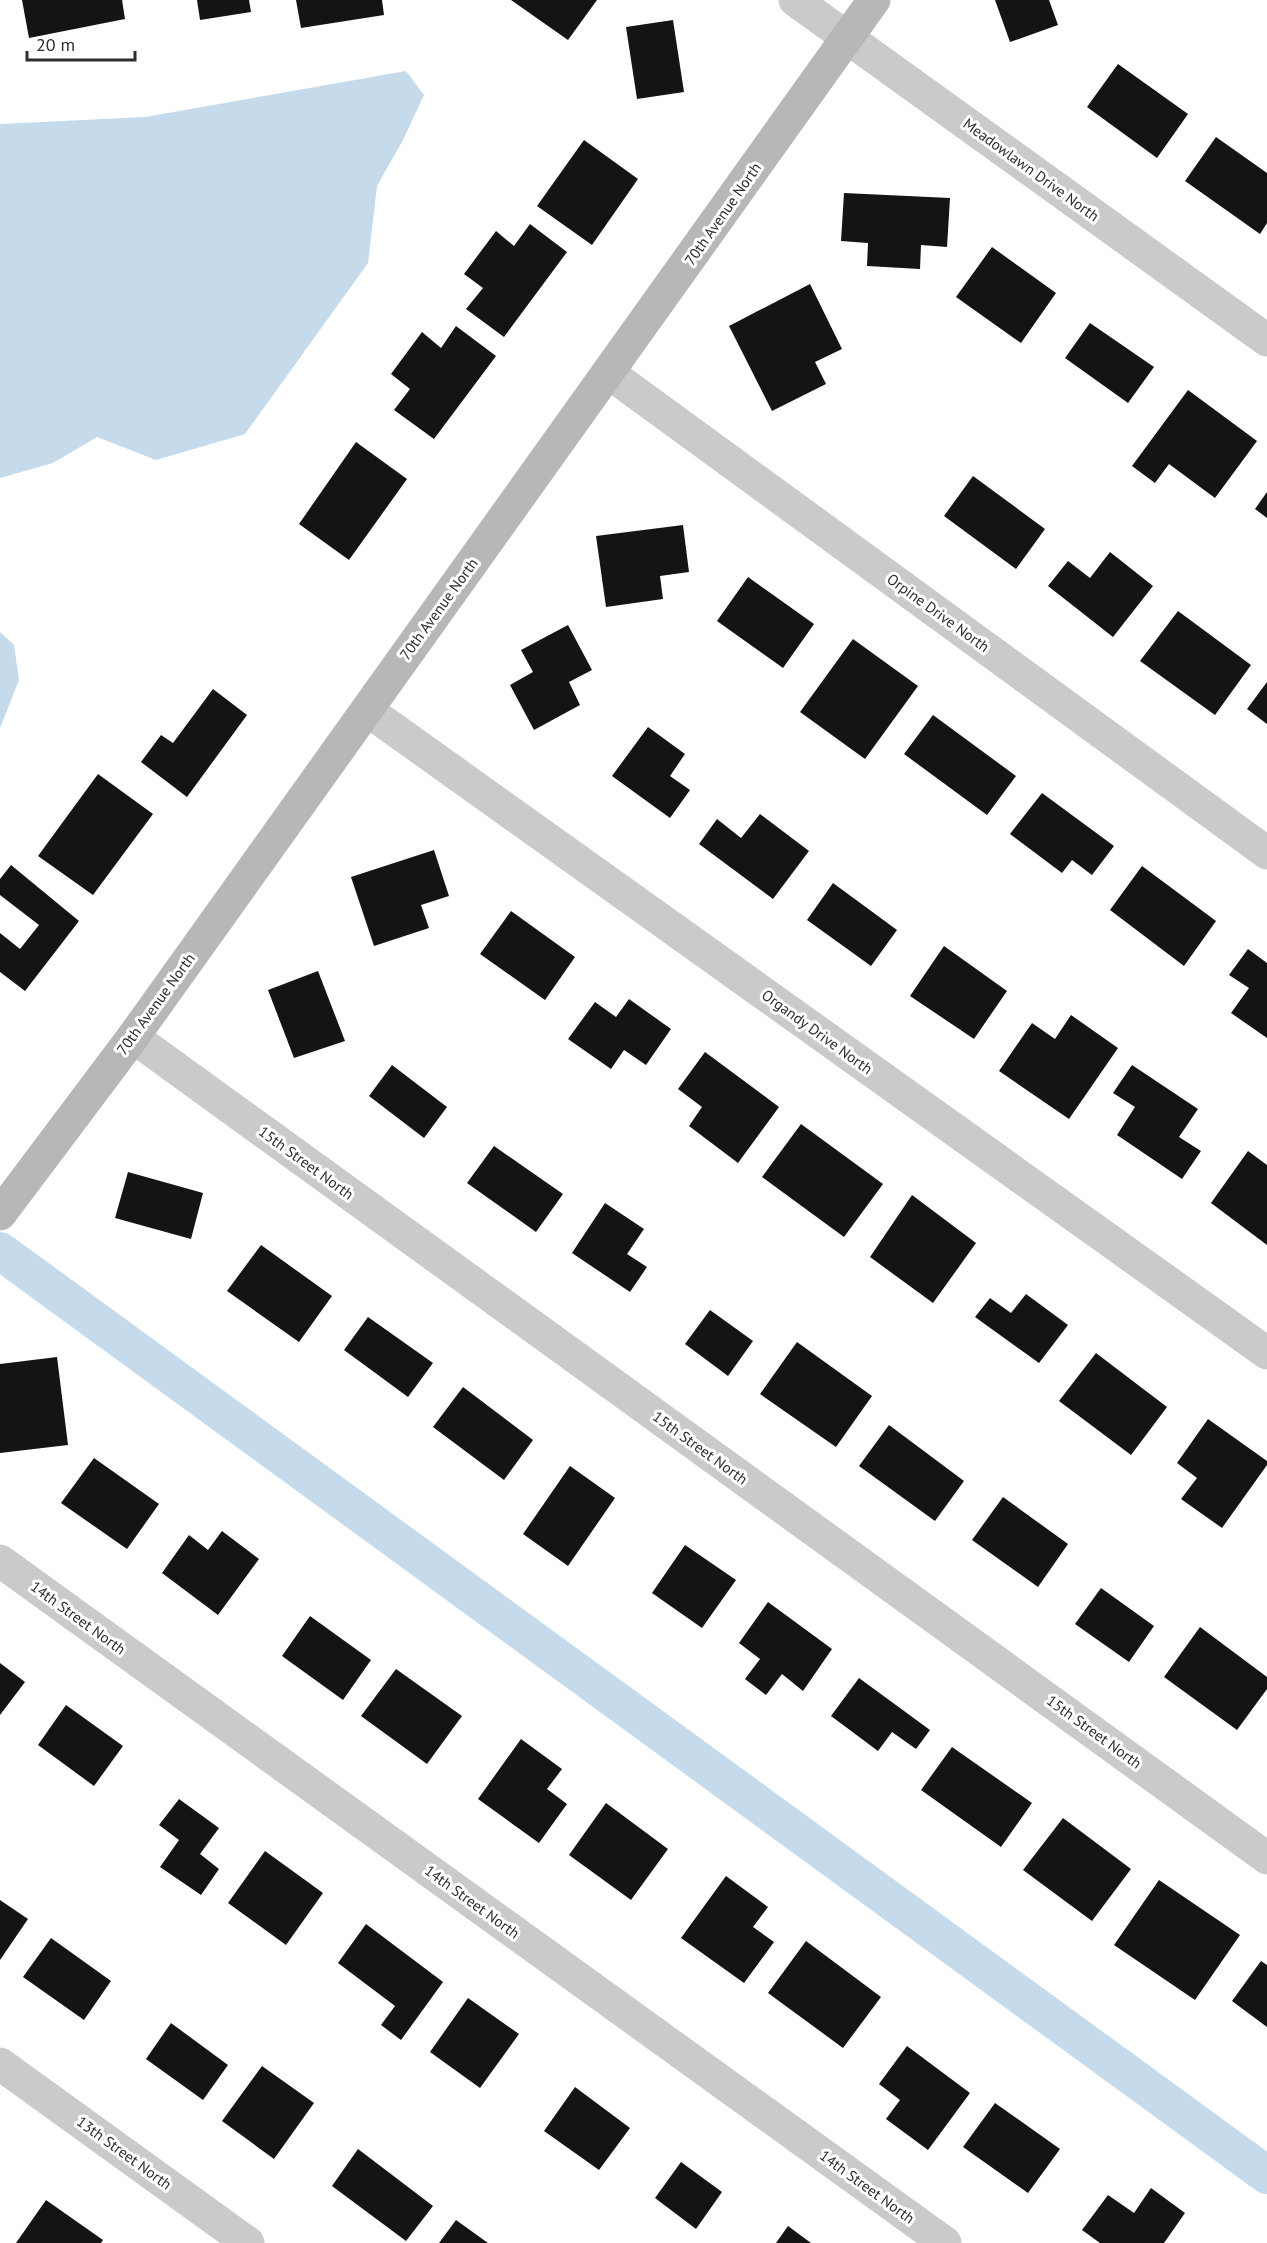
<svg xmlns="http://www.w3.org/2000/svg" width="1267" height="2243" viewBox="0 0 1267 2243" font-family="'PT Sans',sans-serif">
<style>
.water{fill:#c5dbec}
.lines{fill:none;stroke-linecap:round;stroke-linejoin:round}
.canal{stroke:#c5dbec;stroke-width:38}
.building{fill:#141414}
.street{stroke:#cacaca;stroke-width:33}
.secondary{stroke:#b7b7b7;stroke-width:33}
.labels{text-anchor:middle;stroke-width:6;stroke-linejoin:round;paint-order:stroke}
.street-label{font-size:15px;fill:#2d2d2d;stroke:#fff}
</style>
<rect width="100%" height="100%" fill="#fff"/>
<g class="water">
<polygon points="406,71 424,95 403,140 377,186 368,263 245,434 156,460 97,437 53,463 0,478 0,124 145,117"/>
<polygon points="0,632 14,645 19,680 0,728"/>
</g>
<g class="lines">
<polyline class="canal" points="0,1251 1267,2175"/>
</g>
<g class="building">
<polygon points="22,0 122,0 125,19 29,38"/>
<polygon points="197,0 249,0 251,12 200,20"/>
<polygon points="296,0 382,0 384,15 301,28"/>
<polygon points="511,0 597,0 568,40"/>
<polygon points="995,0 1049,0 1058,25 1010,42"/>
<polygon points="673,20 684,92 637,99 626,27"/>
<polygon points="1118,64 1188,114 1157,158 1087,107"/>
<polygon points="1216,137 1267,173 1267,223 1260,234 1185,181"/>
<polygon points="584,140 638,179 592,245 537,206"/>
<polygon points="844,193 950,198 947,247 921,245 920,269 867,266 868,243 841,241"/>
<polygon points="530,224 567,252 504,337 466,309 483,288 464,274 496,231 514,246"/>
<polygon points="992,247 1056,293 1021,343 956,297"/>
<polygon points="810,284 842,349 815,362 826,384 772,411 729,326"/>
<polygon points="1090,323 1154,367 1128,403 1065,358"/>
<polygon points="456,326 496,356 434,439 394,410 410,389 391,374 422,332 441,348"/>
<polygon points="1188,390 1257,441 1215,498 1169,464 1155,483 1132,466"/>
<polygon points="356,442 407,479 349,560 299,524"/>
<polygon points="973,476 1045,529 1016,569 944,516"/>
<polygon points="1267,492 1267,518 1255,509"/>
<polygon points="683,525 689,572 660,576 663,599 606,607 596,536"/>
<polygon points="1110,552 1153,586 1113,637 1048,586 1068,561 1090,578"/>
<polygon points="748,577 814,624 783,668 717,621"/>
<polygon points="1178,611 1251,665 1215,715 1140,661"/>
<polygon points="568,625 592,670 569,682 580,705 534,730 510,685 533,672 521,650"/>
<polygon points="853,639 918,686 865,759 800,712"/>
<polygon points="1267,682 1267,724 1247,709"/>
<polygon points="213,689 247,715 187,797 141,762 161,735 173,743"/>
<polygon points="933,715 1016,776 987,815 904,754"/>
<polygon points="648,727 685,754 670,776 690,790 670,818 612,776"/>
<polygon points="98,774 153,814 93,895 38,856"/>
<polygon points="1042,793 1114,846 1092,875 1072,860 1062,873 1010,834"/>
<polygon points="760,814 809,851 773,899 699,844 717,819 741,838"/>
<polygon points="434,850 449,896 421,905 429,928 374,946 351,877"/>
<polygon points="11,865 79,921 25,991 0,972 0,933 20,949 39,925 0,895 0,879"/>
<polygon points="1142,866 1216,921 1184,966 1110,910"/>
<polygon points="833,883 897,930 871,966 807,920"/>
<polygon points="511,911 575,957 545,1000 480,954"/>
<polygon points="944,946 1007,991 974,1039 910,996"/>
<polygon points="1248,949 1267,963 1267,1038 1231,1013 1249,988 1229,975"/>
<polygon points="318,971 345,1041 294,1058 268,990"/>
<polygon points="629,999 671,1029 646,1065 624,1050 611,1069 568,1039 595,1002 616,1017"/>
<polygon points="1071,1015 1118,1048 1069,1119 999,1071 1032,1023 1055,1039"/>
<polygon points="705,1052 779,1107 738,1163 689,1126 702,1107 678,1089"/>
<polygon points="392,1065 447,1107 424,1138 369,1096"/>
<polygon points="1132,1065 1198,1109 1179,1137 1201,1151 1182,1179 1117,1135 1135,1107 1113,1093"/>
<polygon points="801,1124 883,1184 844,1237 762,1177"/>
<polygon points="494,1146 563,1194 536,1232 467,1183"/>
<polygon points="1248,1151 1267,1165 1267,1245 1211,1203"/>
<polygon points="128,1172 203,1193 191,1239 115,1218"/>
<polygon points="912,1195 976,1243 933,1303 870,1257"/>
<polygon points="605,1203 644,1229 627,1254 647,1267 630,1292 572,1253"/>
<polygon points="261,1245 332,1296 299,1342 227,1291"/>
<polygon points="1026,1294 1068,1325 1039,1363 975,1317 990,1298 1011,1313"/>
<polygon points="710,1310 753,1341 728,1376 685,1344"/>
<polygon points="368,1317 433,1363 408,1397 344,1350"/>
<polygon points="797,1342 872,1396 836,1447 760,1394"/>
<polygon points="1096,1353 1167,1407 1131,1455 1059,1401"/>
<polygon points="57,1357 68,1445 0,1453 0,1364"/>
<polygon points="463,1387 533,1440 504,1480 433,1427"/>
<polygon points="1208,1419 1267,1461 1267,1465 1222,1528 1181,1499 1197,1478 1177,1463"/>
<polygon points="889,1425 964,1481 935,1521 859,1466"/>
<polygon points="94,1458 159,1504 127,1549 61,1503"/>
<polygon points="570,1466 615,1498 568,1566 523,1534"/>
<polygon points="1003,1497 1068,1544 1038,1587 972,1540"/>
<polygon points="222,1531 259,1559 218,1615 162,1573 189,1535 208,1550"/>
<polygon points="685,1545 736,1580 702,1628 652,1593"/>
<polygon points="1101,1588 1154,1626 1129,1662 1075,1624"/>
<polygon points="768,1602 832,1649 803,1691 782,1674 766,1695 745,1679 760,1659 739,1643"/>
<polygon points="310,1616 371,1660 343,1700 282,1656"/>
<polygon points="1200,1627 1267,1677 1267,1689 1237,1730 1164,1677"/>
<polygon points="0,1663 25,1682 0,1715"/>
<polygon points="396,1669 462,1716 427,1764 361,1716"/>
<polygon points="859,1678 930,1730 916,1749 892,1732 878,1751 831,1716"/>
<polygon points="66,1705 123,1746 94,1786 38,1745"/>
<polygon points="521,1739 562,1769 547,1789 567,1804 539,1843 478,1799"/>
<polygon points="952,1747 1032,1803 1001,1847 921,1790"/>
<polygon points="179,1799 219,1828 200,1854 219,1869 201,1895 160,1867 179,1840 159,1825"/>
<polygon points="606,1803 668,1849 631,1900 569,1855"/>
<polygon points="1063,1818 1131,1869 1092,1921 1023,1870"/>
<polygon points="265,1851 323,1893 286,1945 228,1903"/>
<polygon points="726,1876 768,1907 753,1927 774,1942 744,1983 681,1938"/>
<polygon points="1159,1880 1240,1935 1195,2000 1114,1945"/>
<polygon points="0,1900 28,1919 0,1960"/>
<polygon points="366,1924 443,1982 401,2040 381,2025 395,2006 338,1963"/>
<polygon points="51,1938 111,1981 84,2020 23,1977"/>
<polygon points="806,1941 881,1997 843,2048 768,1993"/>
<polygon points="1261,1961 1267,1965 1267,2027 1232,2001"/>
<polygon points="468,1998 519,2034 480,2088 430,2052"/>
<polygon points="171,2023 228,2065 203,2100 146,2059"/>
<polygon points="907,2046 970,2093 928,2150 886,2119 900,2100 879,2084"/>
<polygon points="262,2066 314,2103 274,2159 222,2121"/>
<polygon points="575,2087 630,2128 599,2170 544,2131"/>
<polygon points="995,2103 1060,2149 1028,2193 963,2147"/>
<polygon points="358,2149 433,2206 406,2241 332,2186"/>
<polygon points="681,2162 722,2192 696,2229 655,2198"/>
<polygon points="1151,2188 1185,2213 1164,2243 1100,2243 1082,2230 1108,2195 1134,2213"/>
<polygon points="46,2200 103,2240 101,2243 16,2243"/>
<polygon points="456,2220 488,2243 439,2243"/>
<polygon points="788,2226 811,2243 776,2243"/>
</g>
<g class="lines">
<g class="street">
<polyline points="795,0 1267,340"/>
<polyline points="609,373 1267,853"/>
<polyline points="367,710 1267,1353"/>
<polyline points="133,1037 1267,1858"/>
<polyline points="0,1561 945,2243"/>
<polyline points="0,2064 248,2243"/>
</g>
<polyline class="secondary" points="0,1214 133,1037 874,0"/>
</g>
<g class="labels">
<g class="street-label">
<text transform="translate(1031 170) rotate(36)" y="5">Meadowlawn Drive North</text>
<text transform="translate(723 214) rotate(-55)" y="5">70th Avenue North</text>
<text transform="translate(439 609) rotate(-54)" y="5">70th Avenue North</text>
<text transform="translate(938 613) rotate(36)" y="5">Orpine Drive North</text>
<text transform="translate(156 1004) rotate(-54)" y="5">70th Avenue North</text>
<text transform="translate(817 1032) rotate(36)" y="5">Organdy Drive North</text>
<text transform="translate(306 1163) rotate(36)" y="5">15th Street North</text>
<text transform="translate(700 1448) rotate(36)" y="5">15th Street North</text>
<text transform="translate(78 1618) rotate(36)" y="5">14th Street North</text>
<text transform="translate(1094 1732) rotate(36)" y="5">15th Street North</text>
<text transform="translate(472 1902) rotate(36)" y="5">14th Street North</text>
<text transform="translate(124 2153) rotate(36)" y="5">13th Street North</text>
<text transform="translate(867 2187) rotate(36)" y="5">14th Street North</text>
</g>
</g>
<path d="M27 51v9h108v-9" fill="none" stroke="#2d2d2d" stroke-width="3"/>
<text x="36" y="51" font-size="18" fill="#2d2d2d" stroke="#ffffff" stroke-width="4.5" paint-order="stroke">20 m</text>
</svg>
